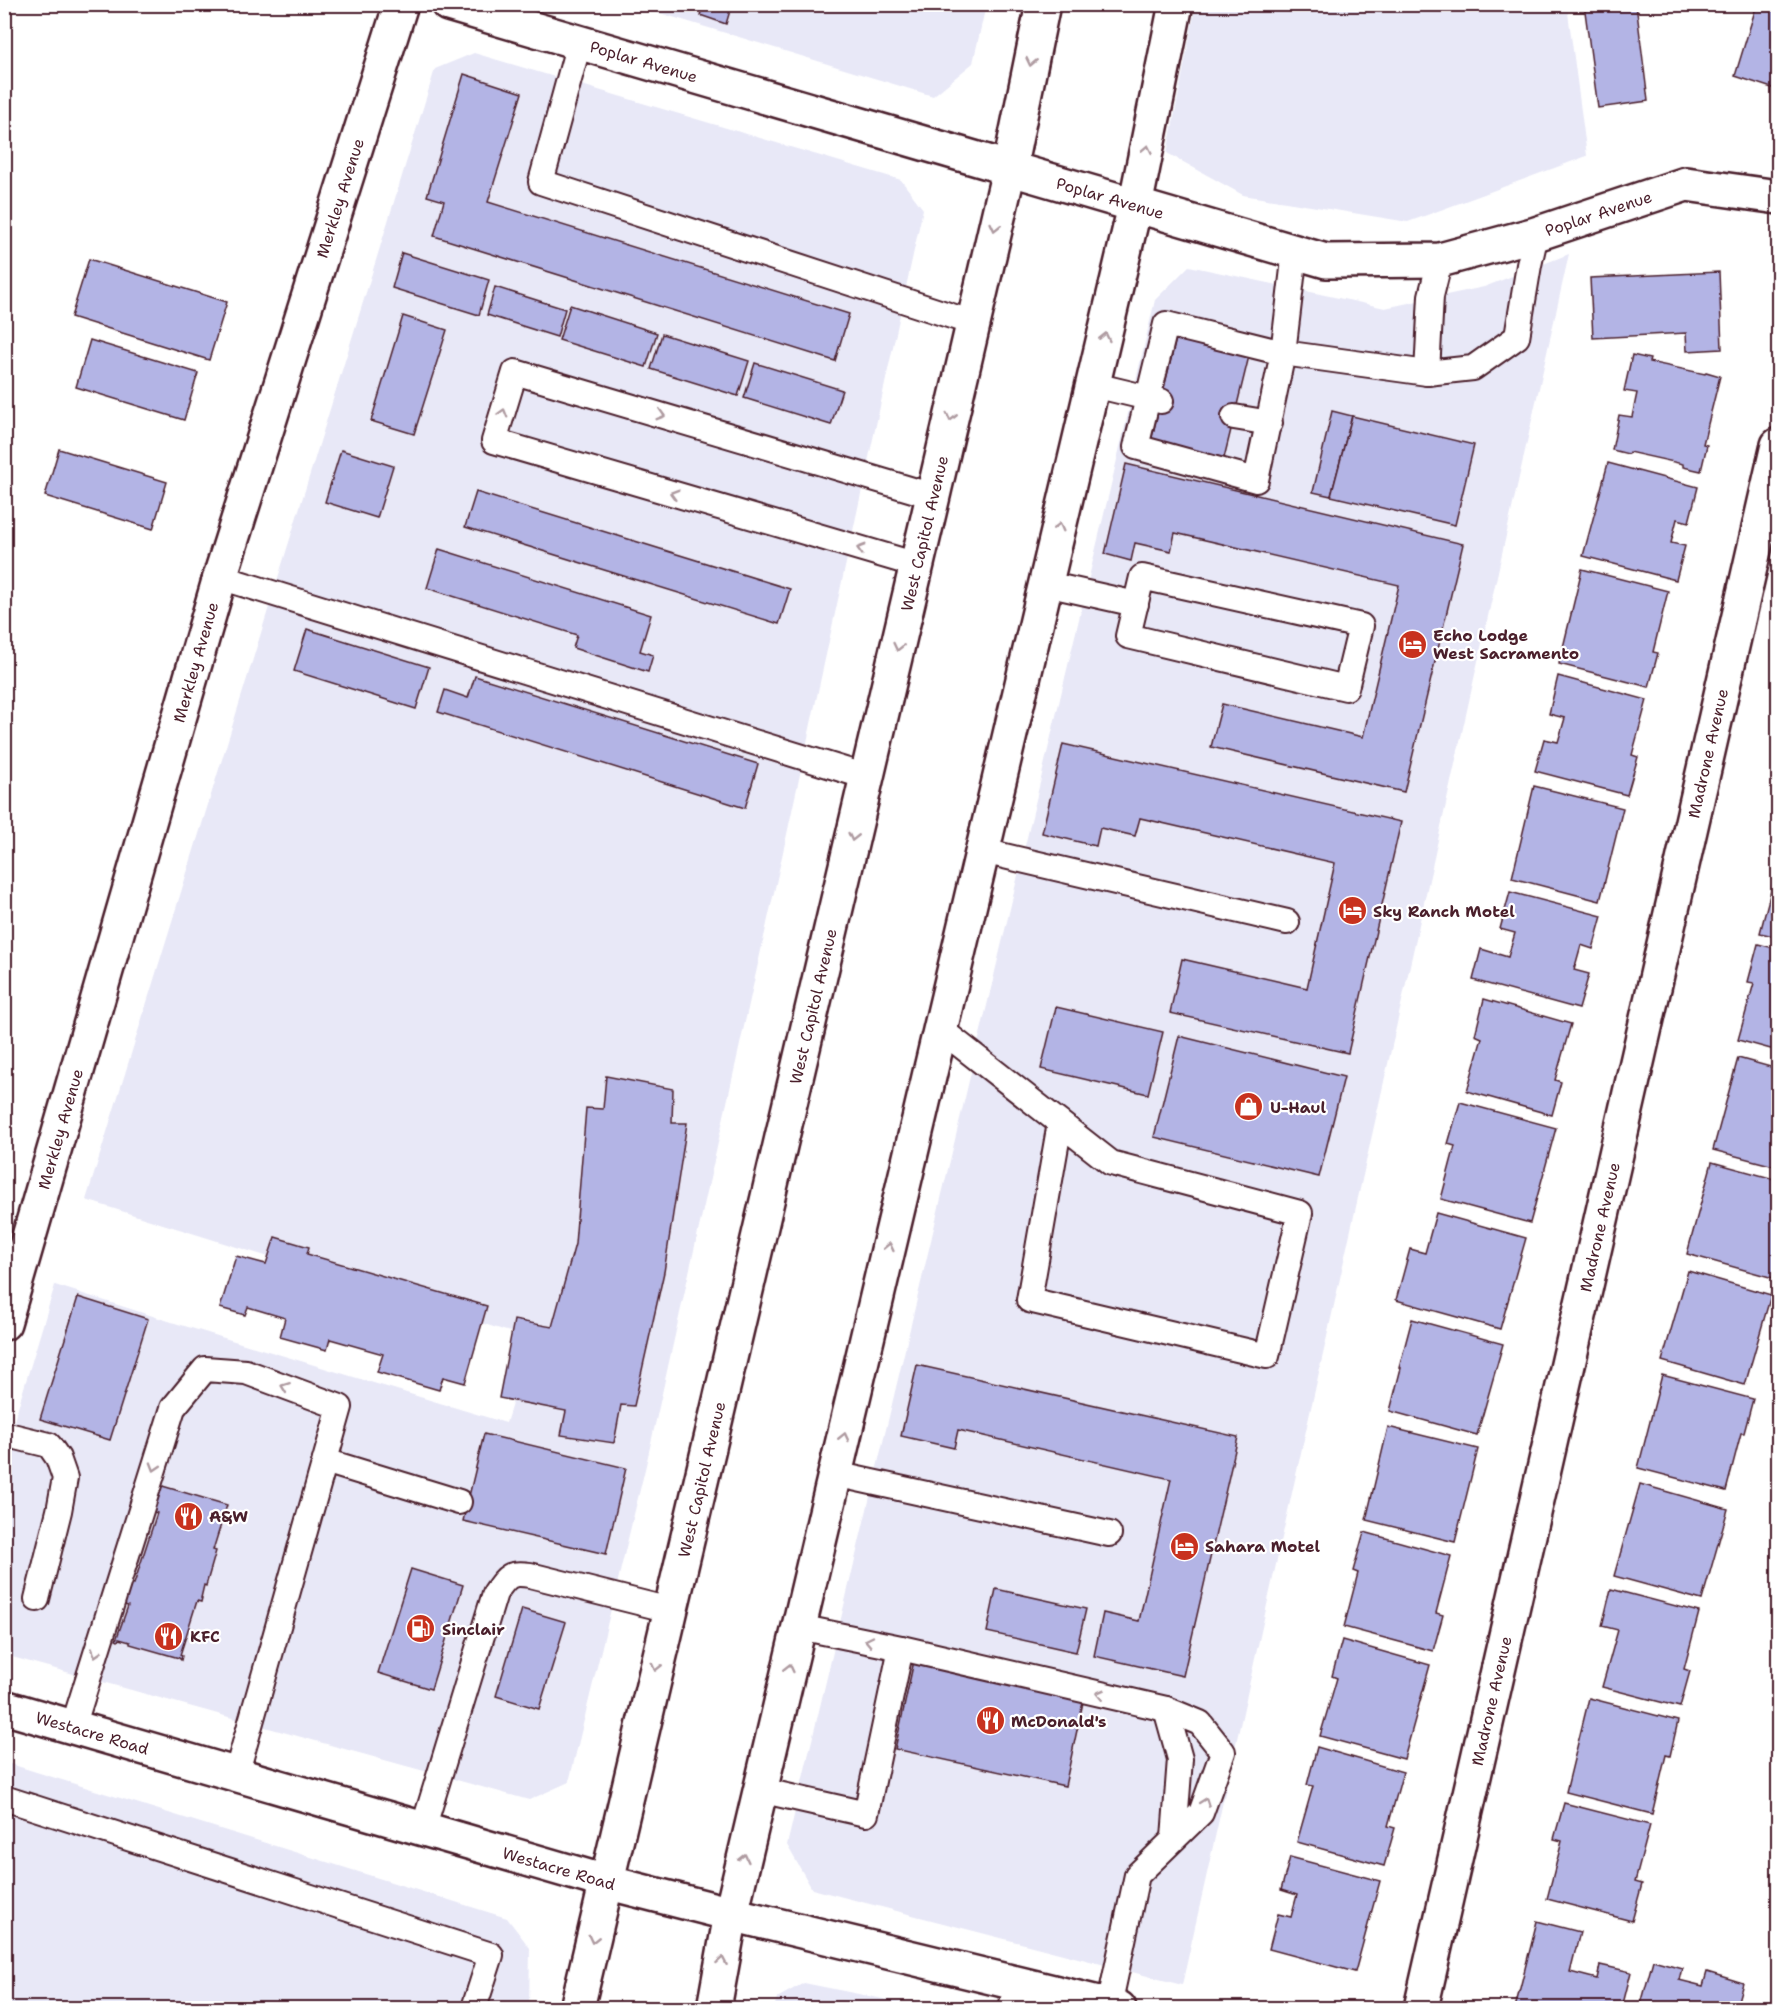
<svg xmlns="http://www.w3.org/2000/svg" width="1783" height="2013" viewBox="0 0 1783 2013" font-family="'Shantell Sans',sans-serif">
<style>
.built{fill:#e8e8f7}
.building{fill:#b3b4e5;stroke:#4a1f2b;stroke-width:1.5}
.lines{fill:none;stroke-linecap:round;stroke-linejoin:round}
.service-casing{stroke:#4a1f2b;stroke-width:28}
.minor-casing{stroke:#4a1f2b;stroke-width:38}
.tertiary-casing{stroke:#4a1f2b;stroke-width:38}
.secondary-casing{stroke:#4a1f2b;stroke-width:38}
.service{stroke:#fff;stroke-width:24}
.minor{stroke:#fff;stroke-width:33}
.tertiary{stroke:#fff;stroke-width:33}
.secondary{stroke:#fff;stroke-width:33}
.oneway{stroke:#ae9aa0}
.labels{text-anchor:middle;stroke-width:4.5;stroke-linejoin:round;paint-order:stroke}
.street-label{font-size:16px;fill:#4a1f2b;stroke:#fff}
.poi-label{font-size:16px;font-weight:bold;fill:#4a1f2b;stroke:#fff;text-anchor:start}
</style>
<rect width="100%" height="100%" fill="#fff"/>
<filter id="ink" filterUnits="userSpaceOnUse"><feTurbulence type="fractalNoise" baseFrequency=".0167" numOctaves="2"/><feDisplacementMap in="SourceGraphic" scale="12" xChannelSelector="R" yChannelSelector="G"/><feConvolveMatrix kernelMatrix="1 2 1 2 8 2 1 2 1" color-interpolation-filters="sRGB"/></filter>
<g filter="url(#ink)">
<g class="built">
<polygon points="633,5 986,5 973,63 933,96"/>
<polygon points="1196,5 1567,5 1587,156 1408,222 1243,195 1167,153"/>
<polygon points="474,53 901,180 923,209 787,834 646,1465 569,1782 529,1800 5,1655 4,1454 55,1285 178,1324 506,1423 532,1339 86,1200 435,69"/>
<polygon points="1569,254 1182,1985 812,1889 787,1845 1155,300 1189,266 1385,308 1484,287"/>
<polygon points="4,1762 507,1918 530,1948 529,2008 5,2008"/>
<polygon points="804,1983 928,2008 774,2008 777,1998"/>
</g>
<g class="building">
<polygon points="704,4 732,4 726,24 700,15"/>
<polygon points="1584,4 1636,4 1648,101 1598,108"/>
<polygon points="1757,4 1778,4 1778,90 1735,76"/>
<polygon points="464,74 522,93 488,202 849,314 835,361 434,236 444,201 427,196"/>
<polygon points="402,253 489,280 479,315 392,288"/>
<polygon points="89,259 227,302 209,360 71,317"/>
<polygon points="1719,272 1722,349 1687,351 1686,333 1593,338 1590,278"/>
<polygon points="495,287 565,309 557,337 487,315"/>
<polygon points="570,305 657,333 646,367 559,340"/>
<polygon points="403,316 447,330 414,434 371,421"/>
<polygon points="662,334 749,361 738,396 651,369"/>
<polygon points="1176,338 1249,356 1224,458 1151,441"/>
<polygon points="90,340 198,373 184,420 76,387"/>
<polygon points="1632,355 1650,359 1649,362 1705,374 1706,372 1720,376 1703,444 1707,445 1701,471 1683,467 1683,464 1629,452 1628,454 1612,450 1619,415 1632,417 1637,393 1624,391"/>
<polygon points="755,363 842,390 831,425 744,398"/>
<polygon points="1332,411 1352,416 1331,496 1313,492"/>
<polygon points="1352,416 1474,445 1455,525 1331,496"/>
<polygon points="59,449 167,482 153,529 45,496"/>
<polygon points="341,450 393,466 377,518 325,502"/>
<polygon points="1608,463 1698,487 1689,522 1677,519 1671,543 1685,546 1676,580 1583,556"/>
<polygon points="1126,464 1463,544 1404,792 1211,747 1222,704 1363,737 1399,585 1175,533 1171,551 1135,543 1131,561 1105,554"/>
<polygon points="476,492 790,589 779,624 465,527"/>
<polygon points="439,549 651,615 640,651 653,655 648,672 573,648 577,635 427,588"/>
<polygon points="1582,569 1668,591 1653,652 1658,653 1649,687 1559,664"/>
<polygon points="307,629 429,667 416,709 294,671"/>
<polygon points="475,676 758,764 745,808 438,712 445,690 468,698"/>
<polygon points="1558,676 1647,700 1632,755 1638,757 1627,795 1535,771 1544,739 1558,742 1565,718 1549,714"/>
<polygon points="1063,744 1401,822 1348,1053 1170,1013 1182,959 1307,988 1335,863 1140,818 1135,836 1100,828 1096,846 1042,833"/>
<polygon points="1534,786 1623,808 1600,901 1512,878"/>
<polygon points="1778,864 1778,937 1760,933"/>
<polygon points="1510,892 1602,916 1593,949 1581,945 1574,970 1589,974 1579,1009 1473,980 1481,949 1508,957 1515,933 1500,929"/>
<polygon points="1758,944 1778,949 1778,1051 1738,1040 1754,983 1748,982"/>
<polygon points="1484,999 1571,1024 1555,1080 1561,1082 1552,1115 1467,1091 1482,1038 1475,1035"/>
<polygon points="1056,1007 1163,1032 1148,1094 1041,1069"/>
<polygon points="1179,1036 1344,1077 1319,1177 1154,1137"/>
<polygon points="1738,1058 1778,1069 1778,1167 1713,1150"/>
<polygon points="606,1076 673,1089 672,1123 687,1123 664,1272 634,1406 621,1405 614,1443 561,1435 566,1411 499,1398 514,1320 552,1327 575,1244 586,1108 603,1109"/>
<polygon points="1460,1102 1556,1128 1530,1223 1441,1199 1455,1146 1448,1144"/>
<polygon points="1712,1162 1778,1180 1778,1226 1775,1239 1778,1240 1777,1279 1687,1254"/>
<polygon points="1436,1213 1526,1238 1500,1329 1396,1300 1410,1249 1425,1253"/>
<polygon points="275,1237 309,1247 307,1254 487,1306 465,1383 443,1377 439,1390 377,1372 383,1354 330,1339 327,1350 280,1337 285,1318 248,1307 245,1315 220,1308 236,1256 266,1264"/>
<polygon points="1688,1271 1771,1295 1745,1385 1662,1361"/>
<polygon points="78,1297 148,1319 110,1440 40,1419"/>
<polygon points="1412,1319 1503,1344 1477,1435 1390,1411 1401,1368 1399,1368"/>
<polygon points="917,1365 1238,1437 1183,1676 1094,1656 1103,1613 1139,1621 1171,1479 958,1430 954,1448 901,1436"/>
<polygon points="1662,1375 1753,1399 1744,1433 1741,1433 1726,1491 1638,1468"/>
<polygon points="1388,1427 1478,1449 1455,1542 1366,1520"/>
<polygon points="484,1434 626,1468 606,1554 463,1521"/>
<polygon points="1640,1484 1728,1509 1702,1600 1614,1576"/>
<polygon points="159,1485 227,1505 213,1550 216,1551 207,1582 206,1586 204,1585 201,1598 202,1598 201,1602 197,1601 180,1655 182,1656 181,1660 179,1658 130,1644 130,1642 119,1639 118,1641 116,1640 128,1606 121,1604 128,1582 134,1584 157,1513 150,1511"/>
<polygon points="1364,1532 1451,1556 1436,1613 1443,1615 1433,1651 1344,1627 1358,1573 1353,1571"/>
<polygon points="411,1569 463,1585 431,1689 378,1673"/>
<polygon points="996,1589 1086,1609 1076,1652 987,1632"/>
<polygon points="1611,1589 1699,1612 1684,1669 1690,1671 1680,1707 1602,1687 1618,1630 1602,1626"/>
<polygon points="522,1609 566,1622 539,1709 496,1696"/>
<polygon points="1342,1640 1430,1665 1404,1759 1320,1736 1337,1678 1332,1676"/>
<polygon points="915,1656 1085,1693 1065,1786 895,1749"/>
<polygon points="1589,1698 1678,1721 1670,1756 1666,1755 1652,1814 1566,1792"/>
<polygon points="1317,1747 1403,1772 1388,1826 1395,1828 1384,1866 1297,1842 1313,1786 1307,1785"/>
<polygon points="1564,1803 1650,1825 1635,1882 1642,1884 1632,1921 1547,1899 1562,1841 1554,1839"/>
<polygon points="1290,1857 1380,1881 1355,1972 1269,1949 1278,1914 1291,1917 1297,1895 1281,1890"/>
<polygon points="1537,1921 1580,1932 1570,1972 1597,1979 1600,1965 1631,1972 1622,2008 1515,2008"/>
<polygon points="1653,1960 1682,1968 1679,1980 1703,1986 1707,1972 1743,1983 1736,2008 1640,2008"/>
<polygon points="1774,1996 1778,1998 1778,2008 1771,2008"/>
</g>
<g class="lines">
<defs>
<g id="service">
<polyline points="579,43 541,182 973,323"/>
<polyline points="1295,252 1283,353 1256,480 1136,447 1166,324 1283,353 1427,373 1473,368 1517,337 1529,265 1536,234"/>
<polyline points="1427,373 1431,296 1440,260"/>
<polyline points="1094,385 1161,401"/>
<polyline points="1234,417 1270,423"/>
<polyline points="917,565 494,441 515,372 933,496"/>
<polyline points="220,577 867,777"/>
<polygon points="1142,577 1361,626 1346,688 1128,636"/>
<polyline points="1046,584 1136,604"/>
<polyline points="983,851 1287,922"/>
<polyline points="940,1029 1111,1163 1300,1213 1267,1356 1029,1300 1060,1123"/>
<polyline points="4,1434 49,1445 58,1458 65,1478 59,1511 37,1599"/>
<polyline points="325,1461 459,1502"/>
<polyline points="835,1474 1109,1534"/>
<polyline points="799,1627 901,1648 1166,1709 1200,1723 1223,1752 1201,1813 1137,1875 1109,2006"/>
<polyline points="1166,1709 1180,1759 1174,1838"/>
<polyline points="73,1727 173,1408 205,1369 246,1372 340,1407 236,1775"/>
<polyline points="760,1790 866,1814 901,1648"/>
<polyline points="4,1798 491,1955 474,2008"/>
<path d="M423,1829L495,1593C507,1576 509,1572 530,1575L670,1610"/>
<polyline points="1011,2008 1017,1984"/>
</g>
<g id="minor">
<path id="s1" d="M448,4L1326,261L1440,260L1536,234L1686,184L1778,197"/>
<path id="s2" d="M4,1323L220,577L401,4"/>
<polyline points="731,1914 1119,2008"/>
<path id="s3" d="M1421,2008L1778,445"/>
</g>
<g id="tertiary">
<path id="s4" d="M4,1707L606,1882L731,1914"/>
</g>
<g id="secondary">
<path id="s5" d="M577,2008L933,496L1009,170L1043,4"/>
<polyline points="714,2008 731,1914 1135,206 1176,4"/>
</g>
</defs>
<use href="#service" class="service-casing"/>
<use href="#minor" class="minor-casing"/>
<use href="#tertiary" class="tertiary-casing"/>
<use href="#secondary" class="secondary-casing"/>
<use href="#service" class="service"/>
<use href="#minor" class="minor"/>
<use href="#tertiary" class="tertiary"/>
<use href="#secondary" class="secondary"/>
</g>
<defs><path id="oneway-chevron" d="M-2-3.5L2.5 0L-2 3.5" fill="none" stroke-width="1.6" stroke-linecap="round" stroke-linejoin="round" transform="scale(1.5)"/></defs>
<g class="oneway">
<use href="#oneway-chevron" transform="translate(1031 62) rotate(102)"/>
<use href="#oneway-chevron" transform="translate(1147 149) rotate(-79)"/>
<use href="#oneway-chevron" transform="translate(995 227) rotate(103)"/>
<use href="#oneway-chevron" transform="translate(1105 337) rotate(-77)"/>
<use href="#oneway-chevron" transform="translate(503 413) rotate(-74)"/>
<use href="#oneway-chevron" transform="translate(661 415) rotate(16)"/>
<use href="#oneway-chevron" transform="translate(951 417) rotate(103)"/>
<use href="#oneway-chevron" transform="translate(674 494) rotate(-164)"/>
<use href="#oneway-chevron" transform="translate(1059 527) rotate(-76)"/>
<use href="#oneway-chevron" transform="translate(861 549) rotate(-164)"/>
<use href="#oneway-chevron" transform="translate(898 647) rotate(103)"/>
<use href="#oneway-chevron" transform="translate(853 837) rotate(103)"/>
<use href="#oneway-chevron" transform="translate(889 1247) rotate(-77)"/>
<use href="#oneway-chevron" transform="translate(285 1387) rotate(-159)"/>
<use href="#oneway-chevron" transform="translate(844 1437) rotate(-77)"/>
<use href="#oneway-chevron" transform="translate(155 1467) rotate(107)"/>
<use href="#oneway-chevron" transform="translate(869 1641) rotate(-168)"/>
<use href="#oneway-chevron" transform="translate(96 1653) rotate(107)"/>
<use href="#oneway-chevron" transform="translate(656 1667) rotate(103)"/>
<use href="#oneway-chevron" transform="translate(789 1668) rotate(-77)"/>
<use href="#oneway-chevron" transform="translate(1100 1694) rotate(-167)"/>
<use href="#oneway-chevron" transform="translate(1205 1802) rotate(-70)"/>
<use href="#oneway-chevron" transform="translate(744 1858) rotate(-77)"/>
<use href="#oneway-chevron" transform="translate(593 1939) rotate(103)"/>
<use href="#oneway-chevron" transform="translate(722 1961) rotate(-80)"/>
</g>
</g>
<defs>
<symbol id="hotel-disc" viewBox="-11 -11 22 22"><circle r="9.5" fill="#c8321e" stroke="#fff"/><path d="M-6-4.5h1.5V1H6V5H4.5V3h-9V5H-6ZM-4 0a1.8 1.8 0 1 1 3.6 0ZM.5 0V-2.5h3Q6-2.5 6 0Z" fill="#fff"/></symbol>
<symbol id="shop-disc" viewBox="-11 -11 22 22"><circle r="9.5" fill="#c8321e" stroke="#fff"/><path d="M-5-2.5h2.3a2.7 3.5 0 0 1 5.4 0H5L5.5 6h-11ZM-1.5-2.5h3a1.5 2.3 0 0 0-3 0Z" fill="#fff"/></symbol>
<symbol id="restaurant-disc" viewBox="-11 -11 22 22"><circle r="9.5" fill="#c8321e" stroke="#fff"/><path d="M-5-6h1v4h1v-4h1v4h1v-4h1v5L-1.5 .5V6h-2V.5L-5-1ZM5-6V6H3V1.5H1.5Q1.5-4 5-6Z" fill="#fff"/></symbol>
<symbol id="fuel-disc" viewBox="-11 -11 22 22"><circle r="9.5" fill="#c8321e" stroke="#fff"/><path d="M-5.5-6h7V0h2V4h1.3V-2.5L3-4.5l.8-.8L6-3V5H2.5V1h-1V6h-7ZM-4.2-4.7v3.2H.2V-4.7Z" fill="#fff"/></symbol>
</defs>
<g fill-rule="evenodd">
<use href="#hotel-disc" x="1396" y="628" width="33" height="33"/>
<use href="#hotel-disc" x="1336" y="894" width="33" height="33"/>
<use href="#shop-disc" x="1232" y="1090" width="33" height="33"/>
<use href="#restaurant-disc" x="172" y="1500" width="33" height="33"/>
<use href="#hotel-disc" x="1168" y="1530" width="33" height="33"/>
<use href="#fuel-disc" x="404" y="1612" width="33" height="33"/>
<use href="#restaurant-disc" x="152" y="1620" width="33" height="33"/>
<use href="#restaurant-disc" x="974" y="1704" width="33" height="33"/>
</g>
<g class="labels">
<g class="street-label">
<text dy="6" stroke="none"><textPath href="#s1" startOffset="204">Poplar Avenue</textPath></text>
<text dy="6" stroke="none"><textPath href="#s2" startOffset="1174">Merkley Avenue</textPath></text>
<text dy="6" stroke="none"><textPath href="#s1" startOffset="690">Poplar Avenue</textPath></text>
<text dy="6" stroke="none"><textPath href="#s1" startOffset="1194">Poplar Avenue</textPath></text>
<text dy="6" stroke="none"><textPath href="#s5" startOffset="1515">West Capitol Avenue</textPath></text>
<text dy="6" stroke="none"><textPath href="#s2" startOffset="688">Merkley Avenue</textPath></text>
<text dy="6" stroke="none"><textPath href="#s3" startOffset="1287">Madrone Avenue</textPath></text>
<text dy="6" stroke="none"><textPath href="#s5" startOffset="1029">West Capitol Avenue</textPath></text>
<text dy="6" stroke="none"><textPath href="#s2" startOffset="202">Merkley Avenue</textPath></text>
<text dy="6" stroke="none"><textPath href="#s3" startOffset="801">Madrone Avenue</textPath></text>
<text dy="6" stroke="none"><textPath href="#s5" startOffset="543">West Capitol Avenue</textPath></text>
<text dy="6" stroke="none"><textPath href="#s3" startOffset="315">Madrone Avenue</textPath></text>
<text dy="6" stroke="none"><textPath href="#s4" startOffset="92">Westacre Road</textPath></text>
<text dy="6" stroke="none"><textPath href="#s4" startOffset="578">Westacre Road</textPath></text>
</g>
<g class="poi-label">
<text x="1433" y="641">Echo Lodge<tspan x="1433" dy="18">West Sacramento</tspan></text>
<text x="1373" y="917">Sky Ranch Motel</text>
<text x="1270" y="1113">U-Haul</text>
<text x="209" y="1522">A&amp;W</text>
<text x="1205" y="1552">Sahara Motel</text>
<text x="442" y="1635">Sinclair</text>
<text x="190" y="1642">KFC</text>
<text x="1011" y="1727">McDonald's</text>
</g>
</g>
<rect width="1783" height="2013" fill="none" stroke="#fff" stroke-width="24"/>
<rect x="12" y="12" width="1759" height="1989" fill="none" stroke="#4a1f2b" stroke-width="2" filter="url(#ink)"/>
</svg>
